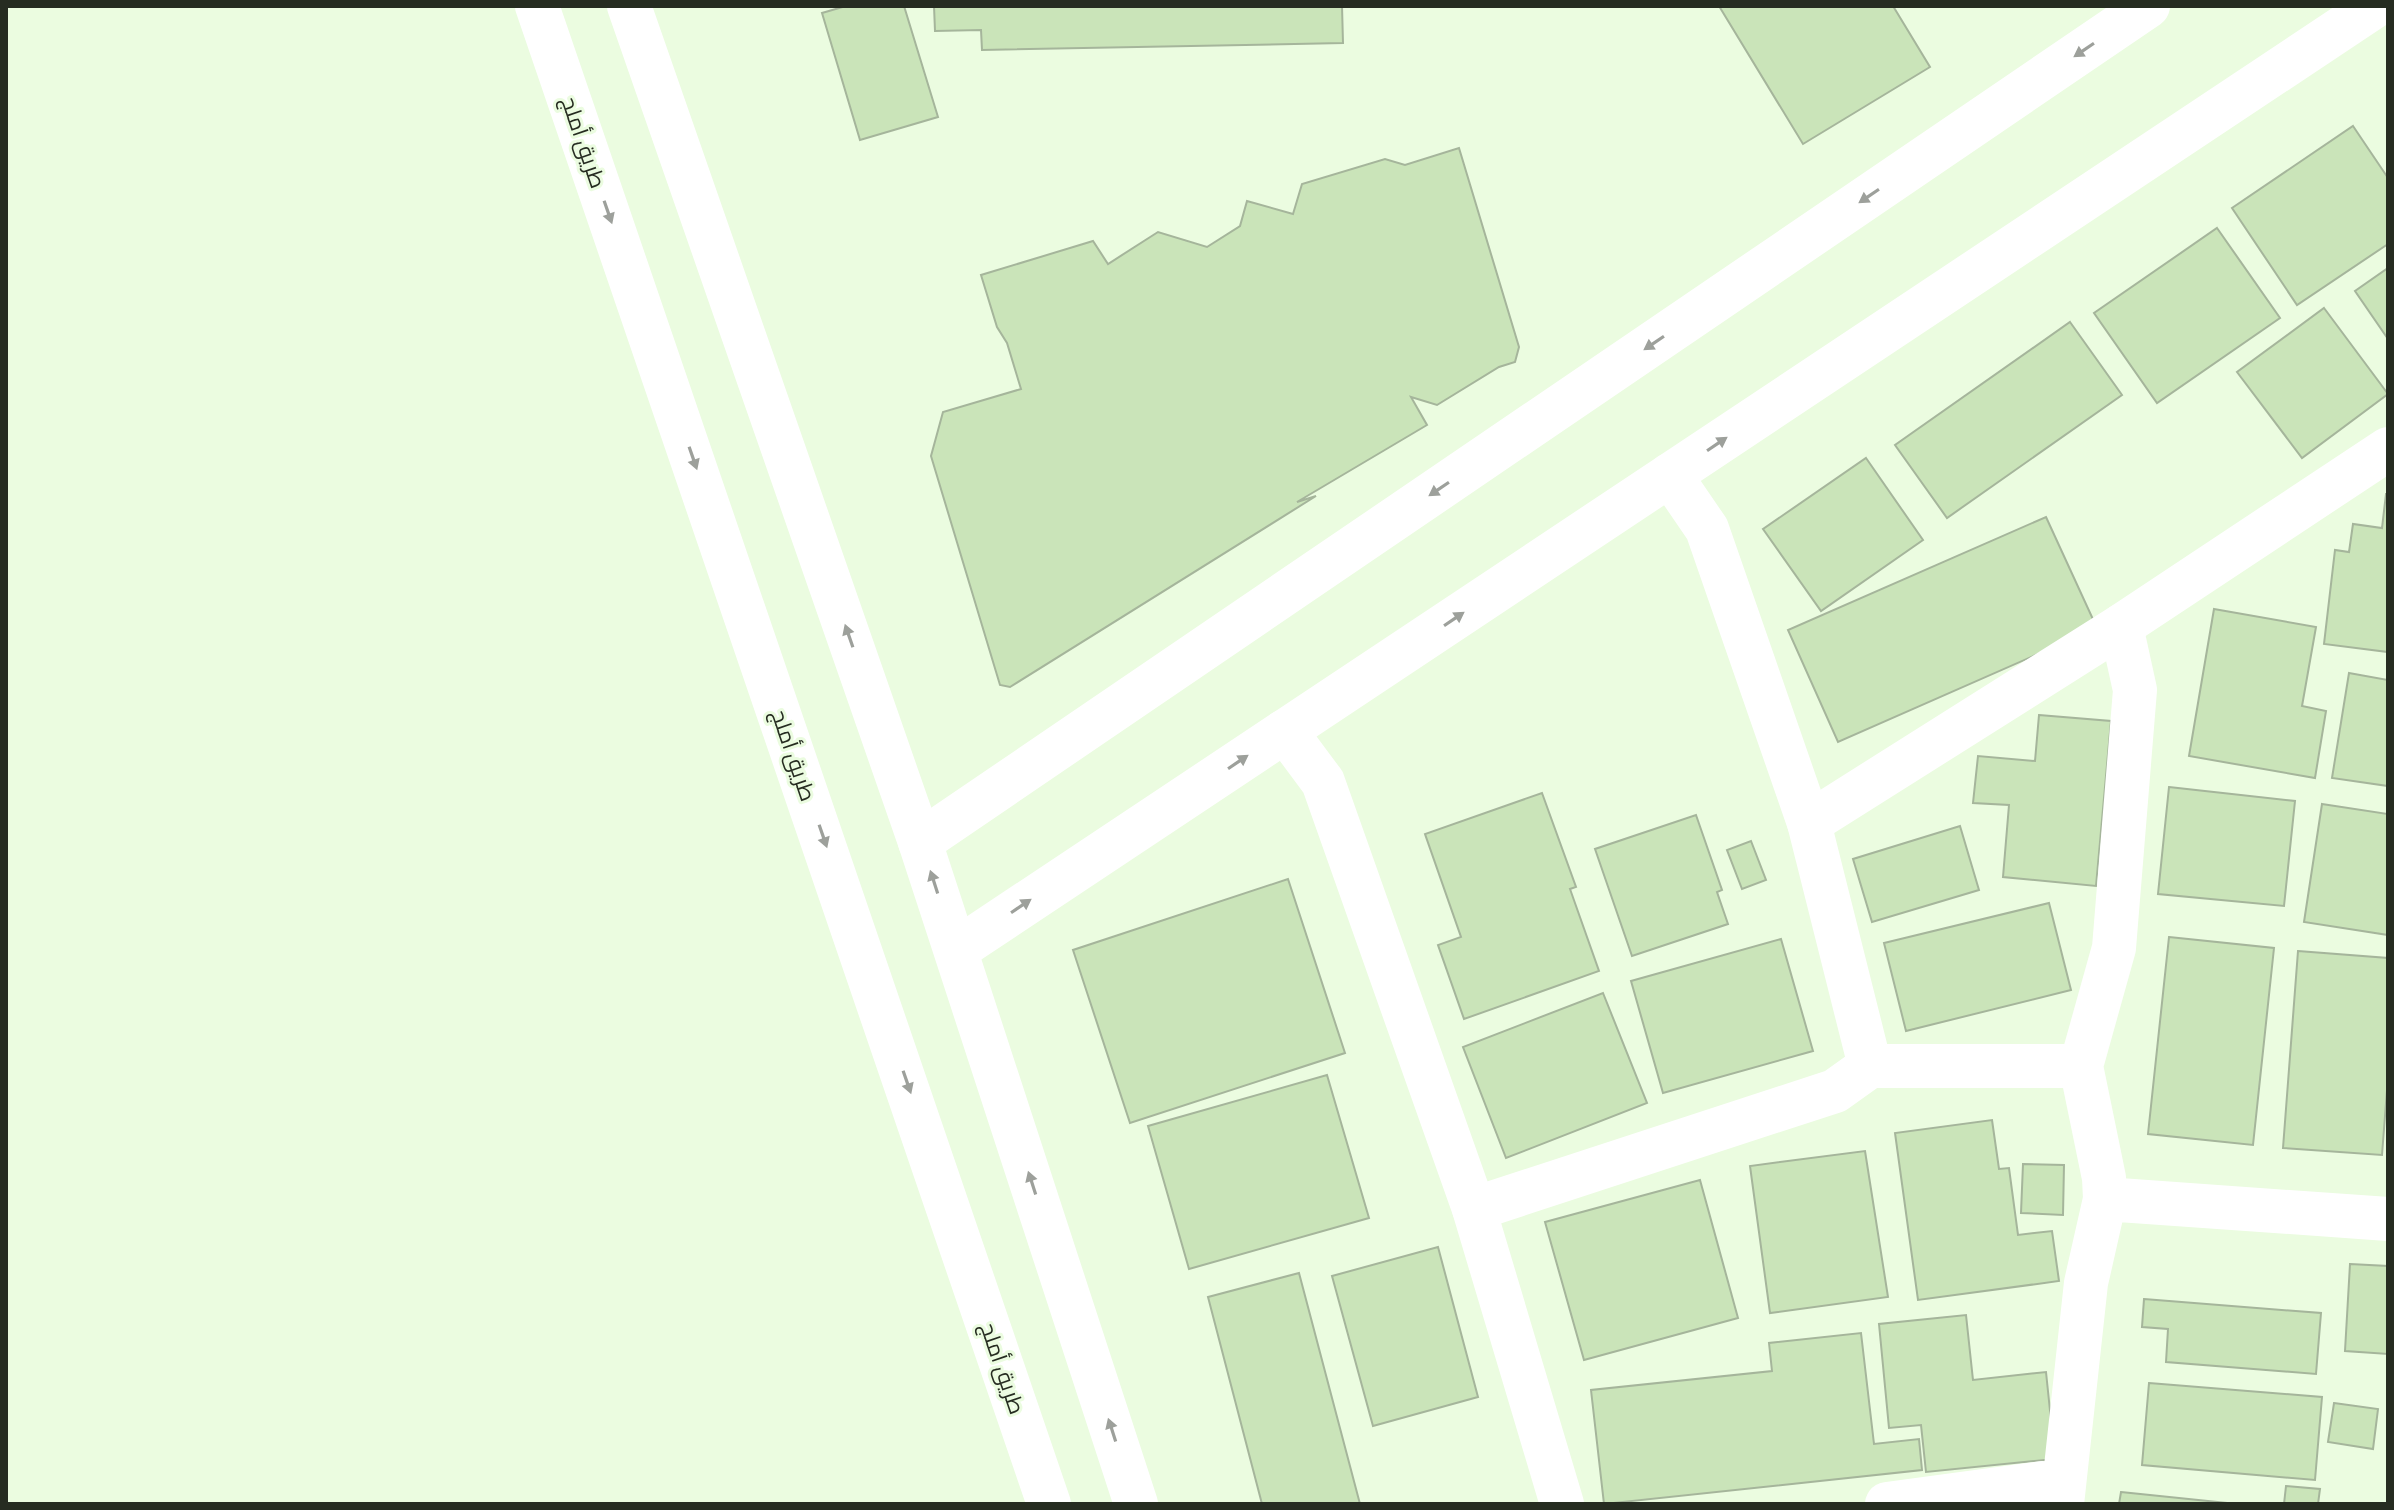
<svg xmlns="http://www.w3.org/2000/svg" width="2394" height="1510" viewBox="0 0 2394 1510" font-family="'Source Sans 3',Cairo,sans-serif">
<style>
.building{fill:#cae4b9;stroke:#a5b59b;stroke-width:2}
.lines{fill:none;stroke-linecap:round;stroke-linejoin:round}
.minor{stroke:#fff;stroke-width:44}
.highway{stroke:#fff;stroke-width:44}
.oneway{fill:#9da09b}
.labels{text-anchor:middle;stroke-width:6;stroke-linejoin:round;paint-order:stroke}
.street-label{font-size:22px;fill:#262c21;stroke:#ebfce0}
</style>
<rect width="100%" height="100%" fill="#ebfce0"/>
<g class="building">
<polygon points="846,6 904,6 938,117 860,140 822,13"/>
<polygon points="934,6 1342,6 1343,43 982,50 981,30 935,31"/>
<polygon points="1719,6 1893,6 1930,67 1803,144"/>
<polygon points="2353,126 2388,178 2388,244 2297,305 2232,208"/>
<polygon points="1459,148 1519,347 1515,362 1499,367 1437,405 1411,397 1427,425 1297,502 1316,496 1010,687 1000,685 931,456 943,412 1021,389 1007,343 997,327 981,275 1093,241 1108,264 1158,232 1207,247 1240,226 1247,201 1293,214 1302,184 1385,159 1405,165"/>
<polygon points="2217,228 2280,318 2157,403 2094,313"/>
<polygon points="2388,268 2388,339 2355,291"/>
<polygon points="2324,308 2388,394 2302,458 2237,372"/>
<polygon points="2070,322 2122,395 1947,518 1895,445"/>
<polygon points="1866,458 1923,540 1821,611 1763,529"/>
<polygon points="2386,494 2388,494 2388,652 2324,644 2335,550 2349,552 2353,524 2382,528"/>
<polygon points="2046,517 2097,628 1838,742 1788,630"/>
<polygon points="2214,609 2316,627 2302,706 2326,711 2315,778 2189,756"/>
<polygon points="2349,673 2388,680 2388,786 2332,778"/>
<polygon points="2039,715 2111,721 2096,886 2003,877 2009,805 1973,803 1978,756 2035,761"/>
<polygon points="2169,787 2295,801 2284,906 2158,894"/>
<polygon points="1542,793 1576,887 1570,889 1599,971 1464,1019 1438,945 1461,937 1425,834"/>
<polygon points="2322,804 2388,814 2388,935 2304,922"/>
<polygon points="1696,815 1722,890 1717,892 1728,924 1632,956 1595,849"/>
<polygon points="1960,826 1979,890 1872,922 1853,859"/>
<polygon points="1751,841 1766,880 1742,889 1727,850"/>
<polygon points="1288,879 1345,1053 1130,1123 1073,950"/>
<polygon points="2049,903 2071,990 1906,1031 1884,943"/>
<polygon points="2169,937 2274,948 2253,1145 2148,1134"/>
<polygon points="1781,939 1813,1051 1663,1093 1631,981"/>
<polygon points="2298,951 2388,958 2388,1077 2382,1155 2283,1148"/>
<polygon points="1603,993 1647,1103 1506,1158 1463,1047"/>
<polygon points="1327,1075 1369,1218 1189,1269 1148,1126"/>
<polygon points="1992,1120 1999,1169 2009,1168 2018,1235 2052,1231 2059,1281 1918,1300 1895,1133"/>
<polygon points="1865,1151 1888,1297 1770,1313 1750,1166"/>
<polygon points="2023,1164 2064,1165 2063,1215 2021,1213"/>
<polygon points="1700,1180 1738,1318 1584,1360 1545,1222"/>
<polygon points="1438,1247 1478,1397 1373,1426 1332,1276"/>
<polygon points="2350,1264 2388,1266 2388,1354 2345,1351"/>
<polygon points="1299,1273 1360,1504 1262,1504 1208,1297"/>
<polygon points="2144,1299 2321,1313 2316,1374 2166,1362 2168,1329 2142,1327"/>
<polygon points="1966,1315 1973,1380 2046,1372 2055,1459 1926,1472 1921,1425 1889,1428 1879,1324"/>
<polygon points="1861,1333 1874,1444 1919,1439 1922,1470 1604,1504 1591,1390 1772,1371 1769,1343"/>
<polygon points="2149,1383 2322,1397 2315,1480 2142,1465"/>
<polygon points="2334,1403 2378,1409 2373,1449 2328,1442"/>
<polygon points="2286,1486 2320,1489 2318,1504 2284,1504"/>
<polygon points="2121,1492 2237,1504 2119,1504"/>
</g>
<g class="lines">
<g class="minor">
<polyline points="1670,475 1707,529 1809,823 1870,1066"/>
<polyline points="1285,731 1323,782 1474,1209 1562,1504"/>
<polyline points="1809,823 2121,626 2388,449"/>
<polyline points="920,842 2148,6"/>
<polyline points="956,950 2375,6"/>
<polyline points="2105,1199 2104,1178 2081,1066 2114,948 2135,690 2121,626"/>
<polyline points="1474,1209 1835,1091 1870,1066 2081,1066"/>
<polyline points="1887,1504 2042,1483"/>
<polyline points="2062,1504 2086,1283 2105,1199 2388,1219"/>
</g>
<g class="highway">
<polyline points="537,6 1049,1504"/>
<polyline points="629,6 920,842 1136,1504"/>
</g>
</g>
<defs><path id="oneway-solid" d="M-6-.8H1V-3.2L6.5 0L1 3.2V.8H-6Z" transform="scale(2)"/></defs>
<g class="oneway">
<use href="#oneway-solid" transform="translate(2084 50) rotate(146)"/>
<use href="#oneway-solid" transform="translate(1869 196) rotate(146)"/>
<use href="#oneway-solid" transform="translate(608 212) rotate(71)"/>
<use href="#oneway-solid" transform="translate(1654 343) rotate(146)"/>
<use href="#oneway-solid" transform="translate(1717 444) rotate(-34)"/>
<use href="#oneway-solid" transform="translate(693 458) rotate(71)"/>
<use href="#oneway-solid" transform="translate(1439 489) rotate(146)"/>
<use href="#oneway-solid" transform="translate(1454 619) rotate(-34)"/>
<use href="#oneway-solid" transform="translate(849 636) rotate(-109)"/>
<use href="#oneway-solid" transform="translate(1238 762) rotate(-34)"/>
<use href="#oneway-solid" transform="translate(823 836) rotate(71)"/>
<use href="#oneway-solid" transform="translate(934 882) rotate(-108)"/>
<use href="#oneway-solid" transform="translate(1021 906) rotate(-34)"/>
<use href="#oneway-solid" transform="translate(907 1082) rotate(71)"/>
<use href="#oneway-solid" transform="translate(1032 1183) rotate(-108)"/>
<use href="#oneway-solid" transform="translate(1112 1430) rotate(-108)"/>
</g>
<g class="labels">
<g class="street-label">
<text transform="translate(584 142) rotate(71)" y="8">طريق أملج</text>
<text transform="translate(794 755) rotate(71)" y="8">طريق أملج</text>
<text transform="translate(1003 1368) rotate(71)" y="8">طريق أملج</text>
</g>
</g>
<rect width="2394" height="1510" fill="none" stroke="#262c21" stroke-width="16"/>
</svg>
